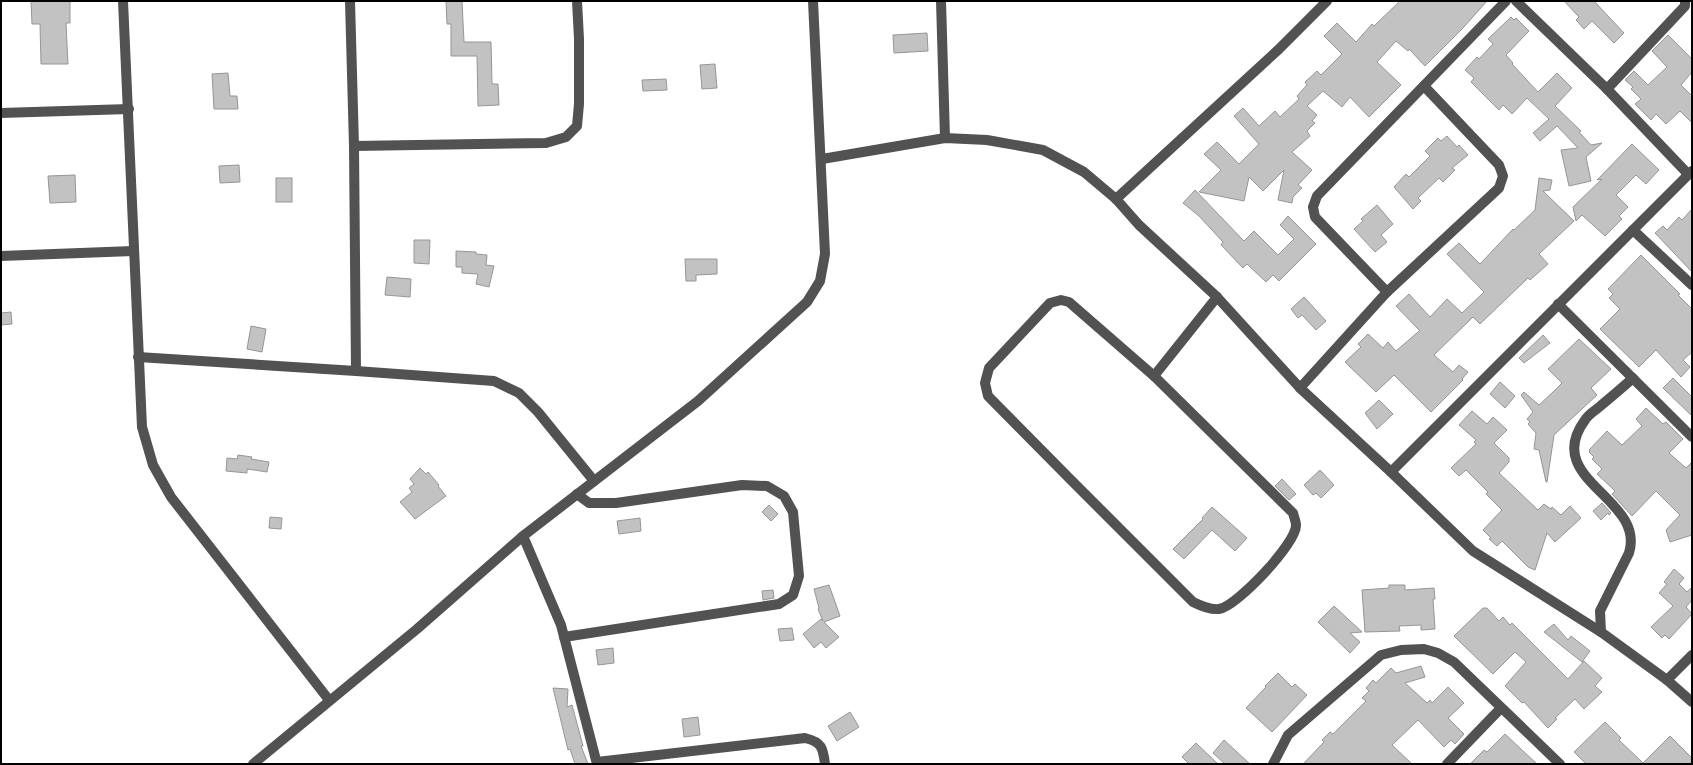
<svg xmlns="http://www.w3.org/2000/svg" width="1693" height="765" viewBox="0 0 1693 765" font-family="Roboto,sans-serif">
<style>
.building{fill:#c2c2c2;stroke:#969696}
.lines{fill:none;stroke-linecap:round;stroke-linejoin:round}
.minor{stroke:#525252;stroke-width:10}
</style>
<rect width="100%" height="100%" fill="#fff"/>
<g class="building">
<polygon points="31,1 70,1 70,23 66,23 68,64 41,64 40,24 32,24"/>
<polygon points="446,1 462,1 464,42 491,42 492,84 498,84 499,105 478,106 477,56 451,56 451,24 447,24"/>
<polygon points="1400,1 1487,1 1463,28 1425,66 1409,49 1408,51 1396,41 1377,62 1401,85 1369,117 1350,97 1342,107 1323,91 1307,106 1317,115 1312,121 1315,123 1307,131 1310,136 1292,152 1312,170 1298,185 1302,188 1293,197 1292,203 1278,200 1284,170 1263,191 1249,177 1244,201 1199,192 1221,170 1204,154 1217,142 1239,164 1259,144 1234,116 1243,108 1259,126 1275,111 1280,117 1299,99 1297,96 1307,85 1305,82 1317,71 1321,75 1342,54 1324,36 1337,23 1356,42 1372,24 1374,26"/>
<polygon points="1564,1 1594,1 1624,33 1614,43 1592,21 1584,29 1576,20 1579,17"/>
<polygon points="1511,17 1514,20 1516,18 1529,31 1506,55 1513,63 1512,64 1538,92 1557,73 1572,88 1555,106 1581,131 1579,132 1591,145 1602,143 1586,157 1591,181 1569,186 1561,150 1578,148 1557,126 1540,141 1533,133 1549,119 1527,98 1512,114 1503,105 1499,110 1471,82 1474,78 1465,70 1477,57 1479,59 1493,44 1488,39"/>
<polygon points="927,33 928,51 894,53 893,35"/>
<polygon points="1668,35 1692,59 1692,72 1681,85 1692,96 1692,123 1680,111 1666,124 1656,114 1651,120 1635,104 1641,99 1631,89 1633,87 1625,80 1634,71 1648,85 1667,67 1652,51"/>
<polygon points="715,64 717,88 702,89 700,65"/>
<polygon points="228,73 230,96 237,96 238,109 214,109 212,74"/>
<polygon points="666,79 667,90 643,91 642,80"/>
<polygon points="1447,136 1457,147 1459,145 1468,155 1452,168 1455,170 1443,182 1439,178 1418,198 1421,201 1413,209 1394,187 1406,174 1409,177 1430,156 1425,151 1438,138 1441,141"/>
<polygon points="1632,144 1659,170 1646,184 1636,175 1616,195 1628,207 1619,216 1622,219 1605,236 1582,215 1576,221 1573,207 1602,179 1597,180"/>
<polygon points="239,165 240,182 220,183 219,166"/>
<polygon points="75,175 76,202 50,203 48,176"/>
<rect x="276" y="178" width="16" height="24"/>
<polygon points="1539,178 1552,180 1550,190 1543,191 1574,221 1539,254 1548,264 1530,280 1528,278 1480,324 1473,317 1434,355 1453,372 1459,365 1468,372 1462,379 1463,380 1431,412 1394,375 1376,392 1345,362 1361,347 1358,344 1368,334 1383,348 1388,342 1396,351 1418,332 1420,331 1396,306 1409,294 1430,317 1447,299 1462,313 1484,292 1447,254 1459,243 1480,264 1513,229 1514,230 1535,210"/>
<polygon points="1195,190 1244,241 1254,231 1278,255 1294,239 1280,225 1288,216 1316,244 1279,281 1273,275 1266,282 1247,264 1243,268 1221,245 1223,242 1199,216 1183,203"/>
<polygon points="1377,205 1393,224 1381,235 1387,242 1375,252 1354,229 1363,221 1361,219"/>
<polygon points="1692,209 1692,272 1655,233 1663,226 1667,230 1679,217 1682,220"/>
<polygon points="414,240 430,240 429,264 414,263"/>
<polygon points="456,251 476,252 476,254 487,255 486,265 494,266 489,287 476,284 478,274 462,273 462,267 456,267"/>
<polygon points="1641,255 1680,294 1678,295 1692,309 1692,352 1683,360 1690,367 1681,377 1656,350 1639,367 1600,329 1620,309 1609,298 1613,294 1608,289"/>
<polygon points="685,259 717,259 717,274 696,275 696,281 686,281"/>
<polygon points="387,277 411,279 410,297 385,295"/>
<polygon points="1304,297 1326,321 1316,330 1302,315 1298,318 1291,309"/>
<polygon points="11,312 12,324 1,325 1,313"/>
<polygon points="251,326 266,329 262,352 247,349"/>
<polygon points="1543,335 1550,343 1524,363 1519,358"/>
<polygon points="1579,339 1611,369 1591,388 1597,395 1554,435 1547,482 1546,482 1539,450 1534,449 1536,433 1528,424 1530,422 1527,419 1533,412 1521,395 1524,392 1539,405 1553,392 1562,383 1548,369"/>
<polygon points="1673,378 1692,397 1692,416 1663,388"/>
<polygon points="1500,382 1515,396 1505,408 1490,394"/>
<polygon points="1379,400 1393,414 1377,429 1365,413"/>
<polygon points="1646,408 1663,424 1666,422 1683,439 1669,453 1686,468 1692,462 1692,535 1670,542 1666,530 1680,515 1656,491 1632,516 1612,494 1615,491 1597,474 1602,469 1592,459 1594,457 1589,452 1590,451 1589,450 1607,431 1622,445 1642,426 1636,419"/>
<polygon points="1472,411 1487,424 1493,417 1507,430 1494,443 1509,458 1509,462 1499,473 1538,510 1544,504 1551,509 1552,507 1561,515 1570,506 1581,518 1555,542 1547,533 1535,570 1528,567 1502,541 1497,546 1489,539 1491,538 1483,530 1502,510 1486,494 1488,492 1466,470 1459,476 1451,468 1476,444 1474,442 1476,440 1459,425"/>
<polygon points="238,455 252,457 251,459 269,462 267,472 247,469 247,473 226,471 227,458 237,459"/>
<polygon points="420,468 426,474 428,472 439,485 438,486 446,496 415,519 400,502 412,492 409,488 414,484 410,479"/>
<polygon points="1320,470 1334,485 1321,498 1316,493 1313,495 1304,485"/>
<polygon points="1282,479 1296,494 1289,500 1275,486"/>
<polygon points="1602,503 1611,513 1609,515 1608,513 1601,520 1593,511"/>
<polygon points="769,505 778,514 771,521 762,512"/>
<polygon points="1212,507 1247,538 1235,551 1212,530 1184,559 1173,549 1203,519 1202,518"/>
<polygon points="270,517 282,518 281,529 269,528"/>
<polygon points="640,518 641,531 619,534 617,521"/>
<polygon points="1674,569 1684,578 1679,584 1687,592 1692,587 1692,600 1686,607 1692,614 1669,639 1665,635 1662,638 1651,627 1673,606 1659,593 1667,584 1664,582"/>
<polygon points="829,585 840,616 824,622 839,637 826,648 821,642 814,648 803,634 821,619 823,621 818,609 819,608 814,589"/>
<polygon points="1389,585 1405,585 1405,590 1434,588 1435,599 1433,599 1435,629 1421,630 1421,625 1399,626 1400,631 1365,632 1362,590 1389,588"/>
<polygon points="773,590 774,598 763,600 762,591"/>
<polygon points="1334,606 1362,632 1350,633 1360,642 1350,653 1318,622"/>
<polygon points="1483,608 1487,608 1499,621 1503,617 1510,625 1512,623 1568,679 1584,661 1602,678 1595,686 1602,692 1584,709 1575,699 1555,718 1557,719 1548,728 1524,702 1522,703 1505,686 1526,662 1515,652 1493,674 1454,636"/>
<polygon points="1554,624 1568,640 1571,636 1590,651 1582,662 1544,632"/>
<polygon points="792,628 794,640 780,641 778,629"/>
<polygon points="613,648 614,663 598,665 596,650"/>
<polygon points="1421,666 1425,677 1405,683 1427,703 1430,700 1432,703 1448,687 1464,703 1448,718 1464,734 1455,744 1451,740 1444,747 1418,720 1392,745 1412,764 1303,764 1324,742 1322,740 1330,732 1333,734 1366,701 1362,698 1369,691 1366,688 1373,680 1376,683 1391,668 1396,673"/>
<polygon points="1278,673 1292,687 1295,684 1307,695 1272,732 1246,708 1266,687 1265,686"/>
<polygon points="553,688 568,689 567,707 572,705 583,746 581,746 588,764 575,764 570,749 568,750"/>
<polygon points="850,712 859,727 837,741 828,726"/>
<polygon points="698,717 700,735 684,737 682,719"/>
<polygon points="1605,722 1621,738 1619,740 1643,763 1670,736 1692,758 1692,764 1586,764 1574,752"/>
<polygon points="1505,734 1537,764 1470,764 1484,750 1487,752"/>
<polygon points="1224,740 1250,764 1225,764 1213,753"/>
<polygon points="1196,743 1218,764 1189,764 1182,757"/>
</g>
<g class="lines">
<g class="minor">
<polyline points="123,1 142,427 153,465 171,497 329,700"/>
<polyline points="350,1 354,146 356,371"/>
<polyline points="941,1 945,138"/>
<polyline points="1516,1 1607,89 1688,174"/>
<polyline points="1607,89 1685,6 1685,1"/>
<polyline points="1,113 129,109"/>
<polyline points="354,146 546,143 566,137 577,126 579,104 579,39 577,1"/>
<polyline points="822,159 945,138 987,140 1043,150 1084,172 1116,199 1139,225 1217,297 1300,388 1391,472 1473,551 1601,632 1667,680 1692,702"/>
<polyline points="1116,199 1279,49 1327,1"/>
<polyline points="1633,230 1692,285"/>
<polyline points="1,256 133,251"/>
<polyline points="1387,292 1499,188 1503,176 1499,165 1424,86"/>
<path d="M1061,300L1069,302L1154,376L1293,513C1294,517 1296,522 1296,525C1297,543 1236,607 1219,609C1210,610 1201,606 1193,602L1070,479L988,396L985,383L989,368L1050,303Z"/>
<polyline points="1558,304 1692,437"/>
<polyline points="138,357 356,371 494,381 519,393 538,412 594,481"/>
<polyline points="1154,376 1217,297"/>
<polyline points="1300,388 1387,292 1315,217 1313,207 1317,196 1506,1"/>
<polyline points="1391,472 1692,171"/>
<polyline points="523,536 561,625 597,764"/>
<path d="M1601,632L1600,611L1629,553C1646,498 1541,480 1585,420C1588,415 1594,411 1598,408C1610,398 1622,388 1633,378"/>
<polyline points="564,637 779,604 793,595 799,576 793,512 784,496 767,486 742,485 616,503 589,503 577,494"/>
<polyline points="1667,680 1692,655"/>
<path d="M597,762L805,738C822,742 823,748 825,764"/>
<polyline points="253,764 417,629 523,536 698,401 807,302 820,281 825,254 813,1"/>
<polyline points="1273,764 1288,735 1381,655 1401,650 1424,649 1438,653 1454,662 1560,764"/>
<polyline points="1447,764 1501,708"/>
</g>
</g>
<rect width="1693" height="765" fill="none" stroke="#000000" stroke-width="4"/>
</svg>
